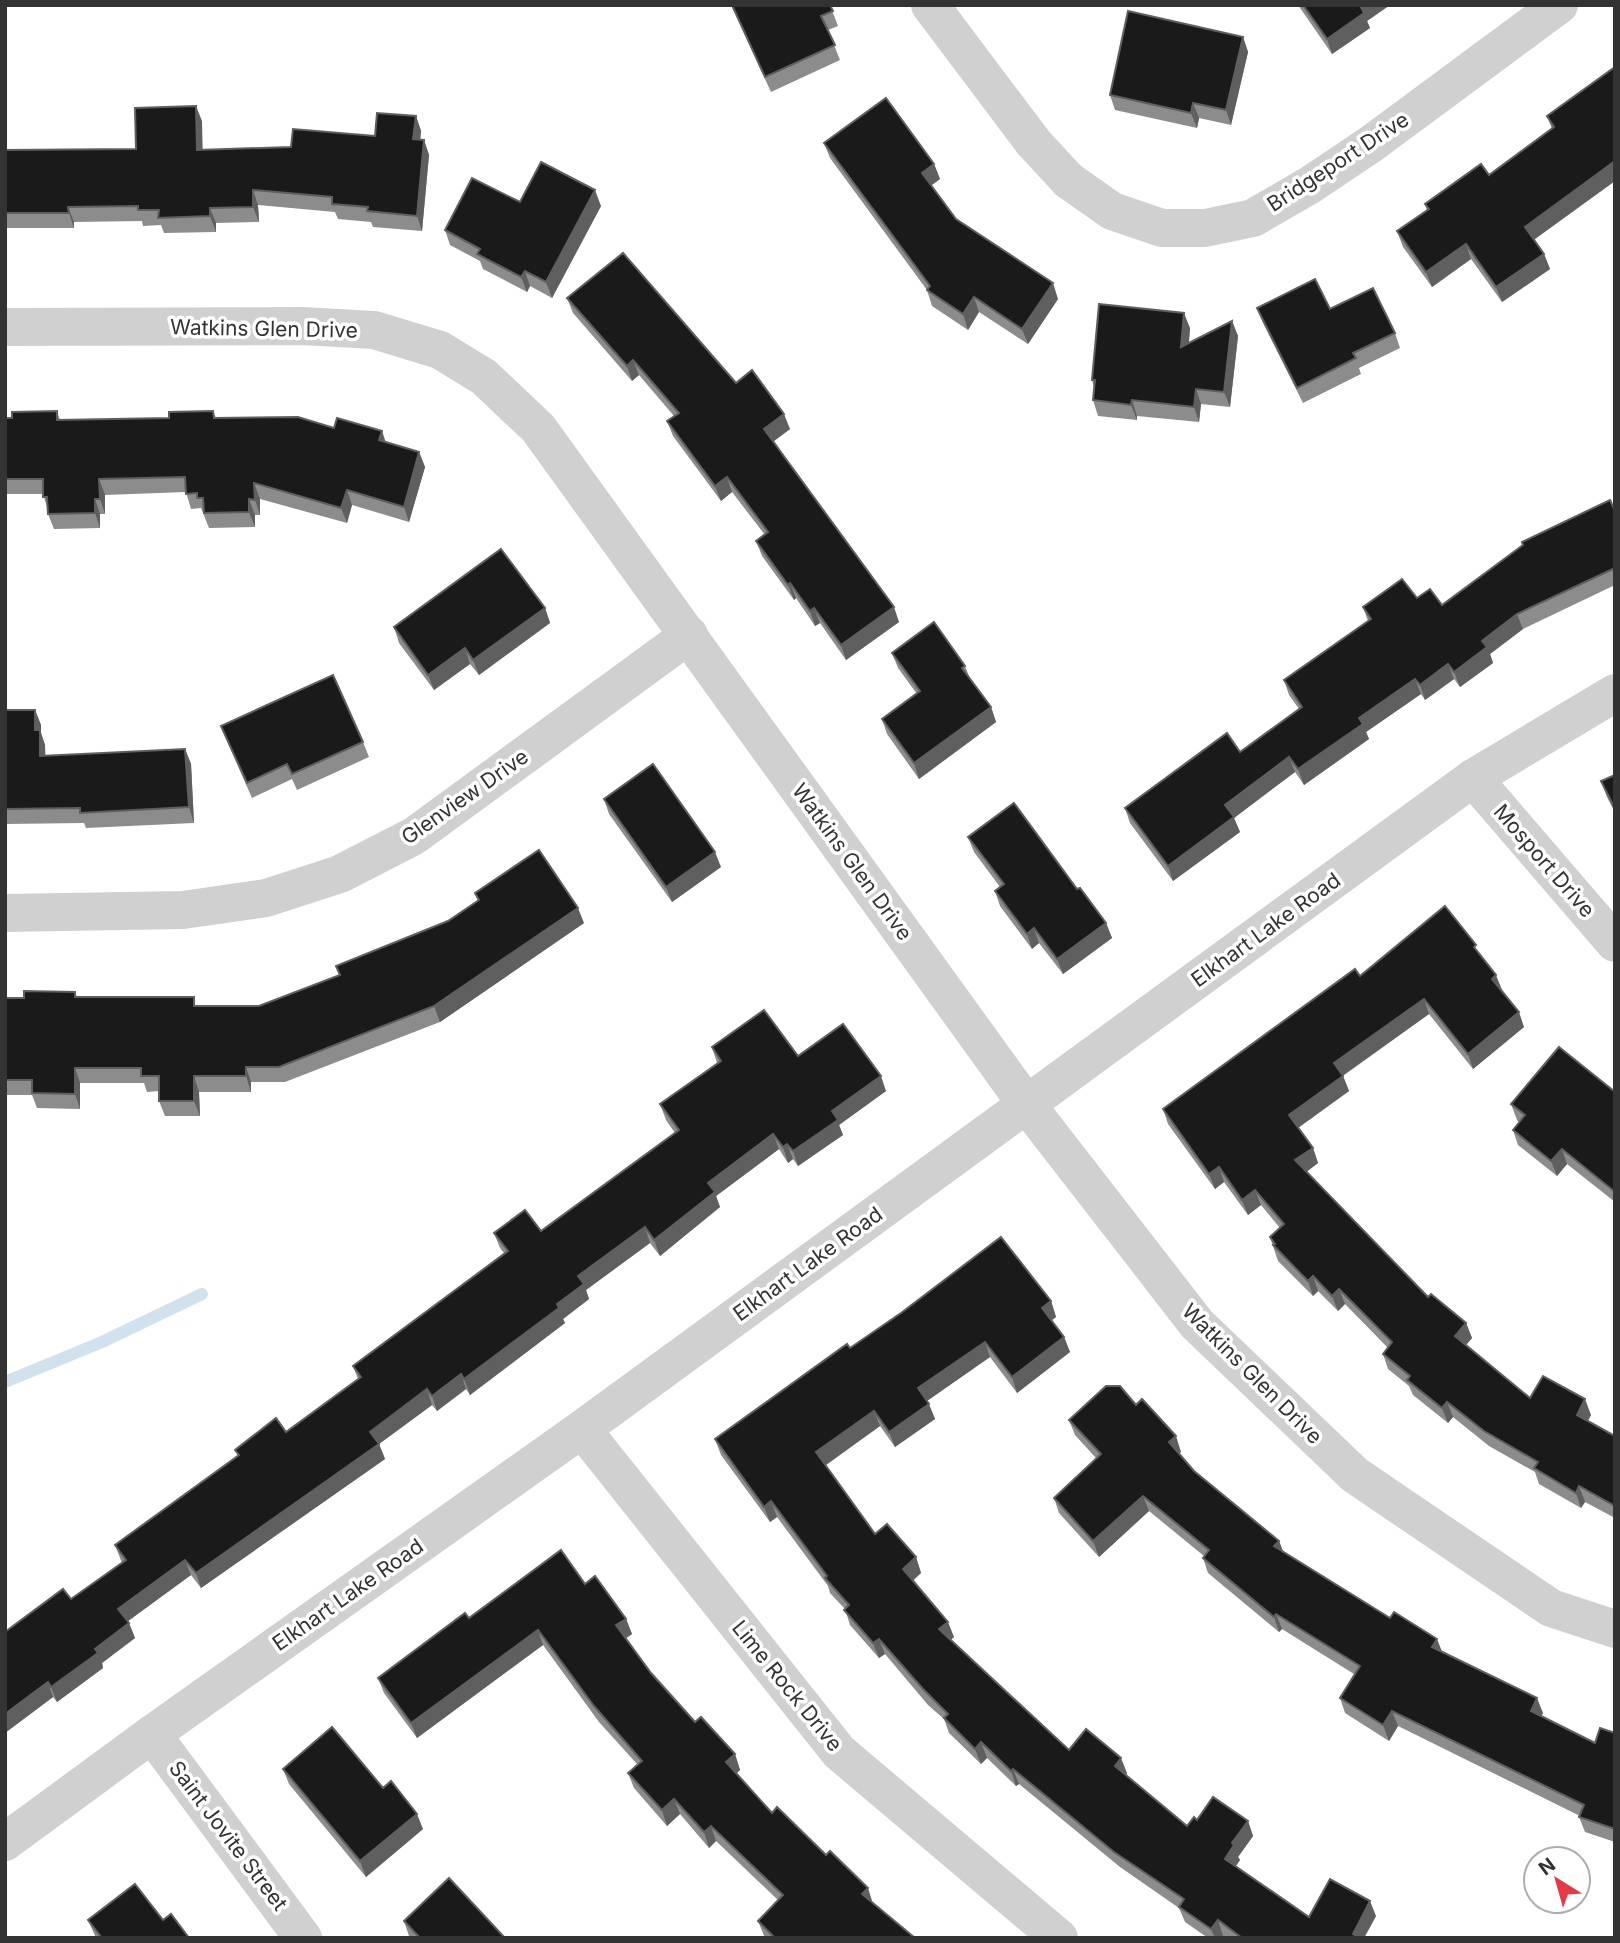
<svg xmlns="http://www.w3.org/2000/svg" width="1620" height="1943" viewBox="0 0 1620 1943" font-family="Inter,sans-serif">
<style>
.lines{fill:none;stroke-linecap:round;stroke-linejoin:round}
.stream{stroke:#cfe2ee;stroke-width:12}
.minor{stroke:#d0d0d0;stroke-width:38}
.wall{fill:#8c8c8c}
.shaded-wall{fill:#5f5f5f}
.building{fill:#1a1a1a;stroke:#5f5f5f;stroke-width:2}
.labels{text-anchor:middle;stroke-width:7;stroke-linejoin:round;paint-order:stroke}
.street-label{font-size:21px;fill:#333;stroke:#fff}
</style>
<rect width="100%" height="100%" fill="#fff"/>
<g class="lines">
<polyline class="stream" points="5,1382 102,1342 202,1294"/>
<g class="minor">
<polyline points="930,5 1033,142 1068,180 1112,211 1162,228 1205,228 1253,218 1310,185 1371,144 1559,5"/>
<polyline points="5,327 302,326 374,330 440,350 484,377 538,428 1027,1105 1197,1324 1355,1475 1551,1608 1615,1629"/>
<polyline points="1473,778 1615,943"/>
<polyline points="5,913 183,910 266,898 340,874 414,836 689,635"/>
<polyline points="582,1429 839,1752 1059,1938"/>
<polyline points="152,1734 303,1938"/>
<polyline points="5,1842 152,1734 582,1429 1473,778 1615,693"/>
</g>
</g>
<g class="wall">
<polygon points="731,5 830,5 838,26 828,30 840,60 771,92"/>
<polygon points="1298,5 1390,5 1367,21 1370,28 1332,54"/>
<polygon points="1243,37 1248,52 1231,125 1199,118 1197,128 1115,110 1110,95"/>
<polygon points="1615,67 1615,181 1534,239 1544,254 1550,269 1502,302 1471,259 1432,287 1403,247 1397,231 1427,211 1425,204 1489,175 1552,129 1547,116"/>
<polygon points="416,116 421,131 420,139 424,140 429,155 422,231 373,227 371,222 338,219 335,212 258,205 259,222 216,223 216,232 164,233 161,225 143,226 142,221 74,222 74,228 5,228 5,150 136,149 202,121 202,150 291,147 375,136"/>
<polygon points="824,143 934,164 940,179 931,185 956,219 1058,299 1028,344 979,312 968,330 932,306 927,290 830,158"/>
<polygon points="520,202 601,206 552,298 530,286 527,292 483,269 480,261 450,245 445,230"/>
<polygon points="567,298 736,383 790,429 774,441 899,622 846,660 820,623 815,626 796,598 794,600 762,556 756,541 765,535 732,492 721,501 673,436 667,421 674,416 639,375 632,381 573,313"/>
<polygon points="1257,308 1330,309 1395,333 1400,348 1359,368 1361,374 1303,403 1263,323"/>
<polygon points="1232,321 1238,336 1230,407 1201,404 1199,422 1137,416 1137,420 1098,416 1093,400 1094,388 1092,380 1190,328 1189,343"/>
<polygon points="57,411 60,420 169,418 213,411 216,418 386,442 419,452 425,467 409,522 352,505 347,523 260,499 260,515 255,515 255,527 209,528 201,508 191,509 186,492 105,495 105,514 100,514 100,528 54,529 48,514 48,510 43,494 5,494 5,418 12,418"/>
<polygon points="1615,511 1615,585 1523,629 1490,654 1493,663 1460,687 1454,679 1425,700 1421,694 1366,732 1369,739 1304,785 1295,772 1234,818 1240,832 1173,881 1130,823 1125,808 1240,752 1299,709 1289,695 1284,680 1368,621 1363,607 1417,598 1442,605"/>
<polygon points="545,608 550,623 479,675 470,664 434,690 399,643 394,627"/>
<polygon points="892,653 965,666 970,679 991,707 996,722 919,779 887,734 882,719 917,694 898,668"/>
<polygon points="5,710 35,710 41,725 41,733 45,745 45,756 185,749 191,764 194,823 86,828 84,823 5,824"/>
<polygon points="221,726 363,742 369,757 297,790 292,779 252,798 227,741"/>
<polygon points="1615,775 1615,813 1607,797 1601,781"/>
<polygon points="604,799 721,867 672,902 609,814"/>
<polygon points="968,837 1077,889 1106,923 1112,938 1063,974 1039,943 1032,949 1000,906 995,891 1000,887 974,852"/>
<polygon points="475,893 584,923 440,1022 285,1082 251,1082 251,1092 199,1092 200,1116 165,1116 159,1101 159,1091 147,1092 144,1083 80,1083 80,1109 37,1108 32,1095 5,1095 5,998 24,998 75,992 77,997 197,1006 259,1006 339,975 336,966 448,921 478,901"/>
<polygon points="1480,954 1524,1027 1473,1069 1429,1014 1343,1076 1349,1091 1298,1128 1313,1148 1318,1163 1306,1172 1428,1297 1466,1323 1472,1338 1466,1345 1530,1398 1591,1415 1588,1421 1615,1436 1615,1518 1585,1502 1581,1508 1539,1484 1535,1472 1489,1446 1453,1417 1448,1423 1413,1395 1409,1386 1388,1369 1383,1354 1388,1348 1345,1304 1338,1311 1318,1291 1313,1296 1278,1261 1270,1237 1280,1228 1261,1205 1248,1215 1224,1182 1215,1189 1168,1124 1163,1109 1360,976"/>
<polygon points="712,1047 798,1056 886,1091 839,1125 843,1135 798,1166 793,1159 788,1163 779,1149 716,1196 720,1207 660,1256 650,1243 586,1290 589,1299 563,1319 565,1323 470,1395 466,1389 437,1411 432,1405 379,1444 385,1459 201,1588 191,1575 128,1621 135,1638 102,1663 103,1668 57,1702 53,1697 5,1733 5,1632 71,1599 122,1563 115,1545 238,1456 235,1450 286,1432 358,1379 353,1366 504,1253 500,1248 494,1233 541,1231 675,1133 666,1120 660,1104 717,1063"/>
<polygon points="1615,1092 1615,1202 1567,1164 1557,1176 1518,1145 1513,1130 1519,1122 1517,1120 1511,1104"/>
<polygon points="1051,1301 1056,1317 1052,1320 1064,1337 1070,1352 1017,1393 990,1357 927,1401 935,1419 895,1447 880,1426 825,1465 875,1534 916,1557 921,1573 913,1581 954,1637 950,1640 1069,1750 1127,1773 1125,1775 1187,1826 1197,1820 1248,1821 1253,1836 1238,1857 1240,1860 1236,1866 1309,1917 1376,1916 1364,1938 1226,1938 1223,1936 1222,1938 1208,1938 1185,1922 1179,1908 1120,1867 1019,1784 1016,1786 987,1758 981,1764 949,1733 944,1719 928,1705 885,1654 879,1658 850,1625 845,1609 830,1593 828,1586 777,1517 770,1522 721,1455 715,1439 850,1348"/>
<polygon points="1136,1405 1181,1452 1179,1453 1194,1471 1279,1541 1283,1552 1441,1651 1543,1713 1541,1716 1595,1743 1615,1733 1615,1842 1585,1832 1579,1817 1580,1816 1398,1726 1389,1741 1345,1713 1340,1698 1354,1674 1282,1629 1279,1632 1208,1573 1203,1558 1204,1556 1149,1511 1099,1557 1059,1513 1054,1498 1096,1458 1075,1435 1069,1420"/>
<polygon points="585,1584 626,1619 632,1634 626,1638 651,1673 695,1722 735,1754 740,1770 737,1773 772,1813 873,1903 915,1938 765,1938 758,1921 778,1900 716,1841 709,1848 680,1814 667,1826 634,1788 628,1773 637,1764 599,1722 543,1645 417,1738 384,1693 378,1678 469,1618"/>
<polygon points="283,1769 423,1829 366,1877 289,1784"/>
<polygon points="88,1920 163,1920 189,1938 96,1938"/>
<polygon points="404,1921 505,1938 411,1938 409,1936"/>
</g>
<g class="shaded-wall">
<polygon points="1363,5 1390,5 1367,21 1370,28 1332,54 1327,39"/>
<polygon points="1243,37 1248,52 1231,125 1226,110"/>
<polygon points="1193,103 1199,118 1197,128 1191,113"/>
<polygon points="196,106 202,121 203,165 197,150"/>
<polygon points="416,116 421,131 419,154 413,139"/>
<polygon points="424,140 429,155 422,231 417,216"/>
<polygon points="1615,161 1615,181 1531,242 1525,227"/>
<polygon points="934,164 940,179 928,188 922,173"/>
<polygon points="253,190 258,205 259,222 253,207"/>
<polygon points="595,190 601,206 552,298 546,282"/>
<polygon points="68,207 74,222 74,228 69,213"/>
<polygon points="210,208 216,223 216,232 210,216"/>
<polygon points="1466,244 1471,259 1432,287 1426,272"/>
<polygon points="1544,254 1550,269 1502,302 1496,287"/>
<polygon points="525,271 530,286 527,292 521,277"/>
<polygon points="1053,283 1058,299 1028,344 1022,329"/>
<polygon points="974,297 979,312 968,330 963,314"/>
<polygon points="1184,313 1190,328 1187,362 1181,347"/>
<polygon points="1232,321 1238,336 1230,407 1224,392"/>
<polygon points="633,360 639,375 632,381 627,366"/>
<polygon points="1196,389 1201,404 1199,422 1194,407"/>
<polygon points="1132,400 1137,416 1137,420 1131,405"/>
<polygon points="784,414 790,429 770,444 764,429"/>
<polygon points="382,431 387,446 379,440"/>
<polygon points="419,452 425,467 409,522 404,507"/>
<polygon points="727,477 732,492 721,501 715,486"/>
<polygon points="99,479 105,495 105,514 100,499"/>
<polygon points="254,483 260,499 260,515 255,500"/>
<polygon points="347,490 352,505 347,523 341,508"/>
<polygon points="95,499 100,514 100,528 95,513"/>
<polygon points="249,499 255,515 255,527 249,512"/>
<polygon points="790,583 796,598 794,600 788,585"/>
<polygon points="894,607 899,622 846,660 841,645"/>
<polygon points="545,608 550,623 479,675 473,660"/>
<polygon points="814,608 820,623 815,626 810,611"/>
<polygon points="1517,614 1523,629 1490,654 1493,663 1460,687 1454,672 1482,641"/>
<polygon points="465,648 470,664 434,690 428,675"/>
<polygon points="1448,664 1454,679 1425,700 1420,685"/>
<polygon points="1415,679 1421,694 1366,732 1369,739 1304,785 1298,769 1359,718"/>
<polygon points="991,707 996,722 919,779 914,763"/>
<polygon points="35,710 41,725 41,733 45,745 46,771 40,756 35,730"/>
<polygon points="185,749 191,764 194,823 189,807"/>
<polygon points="1289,757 1295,772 1234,818 1240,832 1173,881 1168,866 1225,805"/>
<polygon points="715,852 721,867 672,902 666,887"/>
<polygon points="578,908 584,923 440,1022 434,1006"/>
<polygon points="1106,923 1112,938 1063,974 1057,959"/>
<polygon points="1034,928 1039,943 1032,949 1027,934"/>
<polygon points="1496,975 1502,990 1497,994 1492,979"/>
<polygon points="1424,999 1429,1014 1339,1078 1334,1063"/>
<polygon points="1519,1012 1524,1027 1473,1069 1468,1054"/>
<polygon points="246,1067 251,1082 251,1092 246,1076"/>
<polygon points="75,1068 80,1083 80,1109 75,1094"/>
<polygon points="194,1076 199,1092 200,1116 194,1101"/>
<polygon points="881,1076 886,1091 839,1125 843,1135 798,1166 793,1151 832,1111"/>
<polygon points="1343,1076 1349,1091 1295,1130 1289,1115"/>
<polygon points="773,1134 779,1149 716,1196 720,1207 660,1256 654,1240 708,1183"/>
<polygon points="787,1144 793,1159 788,1163 783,1147"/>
<polygon points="1313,1148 1318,1163 1301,1176 1295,1160"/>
<polygon points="1562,1149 1567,1164 1557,1176 1551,1161"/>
<polygon points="1219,1167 1224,1182 1215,1189 1209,1174"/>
<polygon points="1255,1190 1261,1205 1248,1215 1242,1200"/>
<polygon points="645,1227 650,1243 586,1290 589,1299 563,1319 565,1323 470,1395 464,1379 557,1304 578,1276"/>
<polygon points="1313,1276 1318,1291 1313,1296 1308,1281"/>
<polygon points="1339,1289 1345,1304 1338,1311 1332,1296"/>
<polygon points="1051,1301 1056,1317 1048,1323 1042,1308"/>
<polygon points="1466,1323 1472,1338 1460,1352 1455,1336"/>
<polygon points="1064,1337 1070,1352 1017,1393 1012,1377"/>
<polygon points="985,1342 990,1357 924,1403 918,1388"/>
<polygon points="461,1374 466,1389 437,1411 432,1396"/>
<polygon points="427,1389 432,1405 379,1444 385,1459 201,1588 196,1573 370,1432"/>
<polygon points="1585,1399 1591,1415 1582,1430 1577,1415"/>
<polygon points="1447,1402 1453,1417 1448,1423 1442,1408"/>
<polygon points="929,1404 935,1419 895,1447 889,1432"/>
<polygon points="874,1411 880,1426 822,1468 816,1452"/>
<polygon points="1176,1436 1181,1452 1175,1457 1169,1442"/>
<polygon points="1579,1486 1585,1502 1581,1508 1576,1493"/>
<polygon points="1143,1496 1149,1511 1099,1557 1093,1541"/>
<polygon points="771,1501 777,1517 770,1522 764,1507"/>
<polygon points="1279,1541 1285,1556 1274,1546"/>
<polygon points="916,1557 921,1573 908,1584 903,1569"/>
<polygon points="185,1560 191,1575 124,1624 118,1609"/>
<polygon points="1276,1614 1282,1629 1279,1632 1274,1617"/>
<polygon points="626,1619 632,1634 622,1641 616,1625"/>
<polygon points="948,1622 954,1637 945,1645 939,1629"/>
<polygon points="129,1623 135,1638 102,1663 103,1668 57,1702 51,1687 95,1649"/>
<polygon points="538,1630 543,1645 417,1738 411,1723"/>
<polygon points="879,1639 885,1654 879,1658 873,1643"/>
<polygon points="1437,1639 1443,1654 1432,1647"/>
<polygon points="48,1682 53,1697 5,1733 5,1714"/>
<polygon points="1537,1698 1543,1713 1536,1726 1531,1711"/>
<polygon points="1392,1711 1398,1726 1389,1741 1383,1725"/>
<polygon points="981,1742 987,1758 981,1764 975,1749"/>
<polygon points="735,1754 740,1770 732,1777 726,1762"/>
<polygon points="1121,1758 1127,1773 1120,1782 1115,1766"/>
<polygon points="1013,1769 1019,1784 1016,1786 1011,1771"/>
<polygon points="674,1799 680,1814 667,1826 662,1810"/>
<polygon points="417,1814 423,1829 366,1877 360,1861"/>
<polygon points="1248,1821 1253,1836 1238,1857 1240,1860 1230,1874 1225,1859 1232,1843"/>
<polygon points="711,1826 716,1841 709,1848 704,1832"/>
<polygon points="868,1888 873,1904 862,1894"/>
<polygon points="1370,1901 1376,1916 1364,1938 1354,1938 1353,1934"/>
<polygon points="1218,1920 1223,1936 1222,1938 1215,1938 1211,1929"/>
</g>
<g class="building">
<polygon points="732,5 830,5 833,11 821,16 835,45 765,77"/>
<polygon points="1303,5 1363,5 1361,7 1364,13 1327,39"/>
<polygon points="1128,11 1243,37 1226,110 1193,103 1191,113 1110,95"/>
<polygon points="1615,67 1615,161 1525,227 1544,254 1496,287 1466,244 1426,272 1397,231 1429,209 1425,204 1481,164 1489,175 1554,127 1547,116"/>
<polygon points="886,98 934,164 922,173 956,219 1053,283 1022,329 974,297 963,314 927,290 930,286 824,143"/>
<polygon points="196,106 197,150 291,147 293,129 375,136 377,113 416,116 413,139 424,140 417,216 367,211 368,207 332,204 332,197 253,190 253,207 210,208 210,216 158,218 159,210 138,210 138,206 68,207 69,213 5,213 5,150 136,149 135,108"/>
<polygon points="541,162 595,190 546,282 525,271 521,277 477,254 480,249 445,230 472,178 520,202"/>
<polygon points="623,253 736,383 752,370 784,414 764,429 894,607 841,645 814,608 810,611 790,583 788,585 756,541 768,532 727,477 715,486 667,421 679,413 633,360 627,366 567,298"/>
<polygon points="1315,279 1330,309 1373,288 1395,333 1353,353 1356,358 1297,388 1257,308"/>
<polygon points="1099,304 1184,313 1181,347 1232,321 1224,392 1196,389 1194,407 1132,400 1131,405 1093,400 1095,380 1092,380"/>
<polygon points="57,411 57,420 169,418 169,412 213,411 214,418 298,417 334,428 337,418 382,431 379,440 419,452 404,507 347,490 341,508 254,483 255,500 249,499 249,512 204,513 203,498 197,498 197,493 186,494 185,477 99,479 100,499 95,499 95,513 48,514 47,497 43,497 43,479 5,479 5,418 12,418 12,412"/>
<polygon points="1610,500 1615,511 1615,568 1517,614 1482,641 1487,647 1454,672 1448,664 1420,685 1415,679 1359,718 1363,724 1298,769 1289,757 1225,805 1234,817 1168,866 1125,808 1227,733 1240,752 1302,707 1284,680 1371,619 1363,607 1402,579 1417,598 1430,589 1442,605 1523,545 1522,542"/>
<polygon points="501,549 545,608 473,660 465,648 428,675 394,627"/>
<polygon points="934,622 965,666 962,668 991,707 914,763 882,719 920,691 892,653"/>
<polygon points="333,675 363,742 292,774 287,764 247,783 221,726"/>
<polygon points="5,710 35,710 35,730 40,730 40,756 185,749 189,807 80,813 80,808 5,809"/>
<polygon points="653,764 715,852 666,887 604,799"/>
<polygon points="1615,775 1615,809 1601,781"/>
<polygon points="1014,803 1077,889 1080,888 1106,923 1057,959 1034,928 1027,934 995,891 1004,884 968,837"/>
<polygon points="539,850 578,908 434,1006 279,1067 246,1067 246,1076 194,1076 194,1101 159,1101 159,1076 141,1076 141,1068 75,1068 75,1094 32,1093 32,1080 5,1080 5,998 24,998 24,991 75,992 75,997 194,997 194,1006 259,1006 340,975 336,966 448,921 479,900 475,893"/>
<polygon points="1445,906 1476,945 1474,947 1496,975 1492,979 1519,1012 1468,1054 1424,999 1334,1063 1343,1076 1289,1115 1313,1148 1295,1160 1428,1297 1431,1294 1466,1323 1455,1336 1530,1398 1543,1376 1585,1399 1577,1415 1615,1436 1615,1506 1579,1486 1576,1493 1534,1468 1538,1462 1484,1431 1447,1402 1442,1408 1407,1380 1410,1376 1383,1354 1392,1342 1339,1289 1332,1296 1313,1276 1308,1281 1273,1245 1275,1244 1270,1237 1284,1224 1255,1190 1242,1200 1219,1167 1209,1174 1163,1109 1355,969 1360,976"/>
<polygon points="764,1010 798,1056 843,1024 881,1076 832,1111 838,1120 793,1151 787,1144 783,1147 773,1134 708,1183 715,1192 654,1240 645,1227 578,1276 584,1284 557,1304 559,1308 464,1379 461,1374 432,1396 427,1389 370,1432 379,1444 196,1573 185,1560 118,1609 129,1623 95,1649 98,1653 51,1687 48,1682 5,1714 5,1632 63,1589 71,1599 126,1560 115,1545 239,1455 235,1450 276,1418 286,1432 361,1377 353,1366 508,1251 494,1233 525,1210 541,1231 679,1130 660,1104 721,1061 712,1047"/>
<polygon points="1559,1047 1615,1092 1615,1192 1562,1149 1551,1161 1513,1130 1525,1115 1511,1104"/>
<polygon points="1001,1237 1051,1301 1042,1308 1064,1337 1012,1377 985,1342 918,1388 929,1404 889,1432 874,1411 816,1452 875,1534 887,1524 916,1557 903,1569 948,1622 939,1629 1069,1750 1086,1729 1121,1758 1115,1766 1187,1826 1194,1817 1197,1820 1213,1797 1248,1821 1232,1843 1234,1845 1225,1859 1309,1917 1330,1879 1370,1901 1353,1934 1360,1938 1242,1938 1218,1920 1211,1929 1179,1907 1184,1899 1114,1852 1013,1769 1011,1771 981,1742 975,1749 944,1718 948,1714 923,1689 879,1639 873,1643 844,1610 849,1605 825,1578 827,1576 771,1501 764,1507 715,1439 847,1344 850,1348 901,1313"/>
<polygon points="1106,1386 1120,1386 1136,1405 1142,1399 1176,1436 1169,1442 1194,1471 1279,1541 1274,1546 1390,1618 1394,1612 1437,1639 1432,1647 1537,1698 1531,1711 1595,1743 1600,1728 1615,1733 1615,1829 1579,1817 1584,1805 1392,1711 1383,1725 1340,1698 1360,1666 1276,1614 1274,1617 1203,1558 1209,1550 1143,1496 1093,1541 1054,1498 1101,1454 1069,1420"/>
<polygon points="561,1550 585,1584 595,1576 626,1619 616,1625 651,1673 695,1722 701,1717 735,1754 726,1762 772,1813 777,1807 826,1855 830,1851 868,1888 862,1894 915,1938 775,1938 758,1921 783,1895 711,1826 704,1832 674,1799 662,1810 628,1773 642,1761 594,1706 538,1630 411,1723 378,1678 465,1613 469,1618"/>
<polygon points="332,1727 383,1788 391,1781 417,1814 360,1861 283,1769"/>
<polygon points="449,1878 505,1938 420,1938 404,1921"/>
<polygon points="135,1884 163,1920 171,1914 189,1938 102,1938 88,1920"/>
</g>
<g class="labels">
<g class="street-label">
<text transform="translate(1338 162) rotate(-33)" y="7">Bridgeport Drive</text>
<text transform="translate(264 329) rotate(1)" y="7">Watkins Glen Drive</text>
<text transform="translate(465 797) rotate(-35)" y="7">Glenview Drive</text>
<text transform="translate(1544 861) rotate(49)" y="7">Mosport Drive</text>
<text transform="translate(852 862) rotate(54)" y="7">Watkins Glen Drive</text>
<text transform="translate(1266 930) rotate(-36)" y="7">Elkhart Lake Road</text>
<text transform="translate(808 1264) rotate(-36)" y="7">Elkhart Lake Road</text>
<text transform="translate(1252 1374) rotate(45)" y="7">Watkins Glen Drive</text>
<text transform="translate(348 1595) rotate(-35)" y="7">Elkhart Lake Road</text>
<text transform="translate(787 1686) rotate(51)" y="7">Lime Rock Drive</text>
<text transform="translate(228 1836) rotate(53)" y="7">Saint Jovite Street</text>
</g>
</g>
<rect width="1620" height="1943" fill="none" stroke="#333333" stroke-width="14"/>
<g transform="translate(1557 1880) rotate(323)"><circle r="33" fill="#ffffff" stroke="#adadad" stroke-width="2"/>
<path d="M0-5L12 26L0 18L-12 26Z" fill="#e63946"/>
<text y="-10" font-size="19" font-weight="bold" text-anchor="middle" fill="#333333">N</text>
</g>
</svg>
